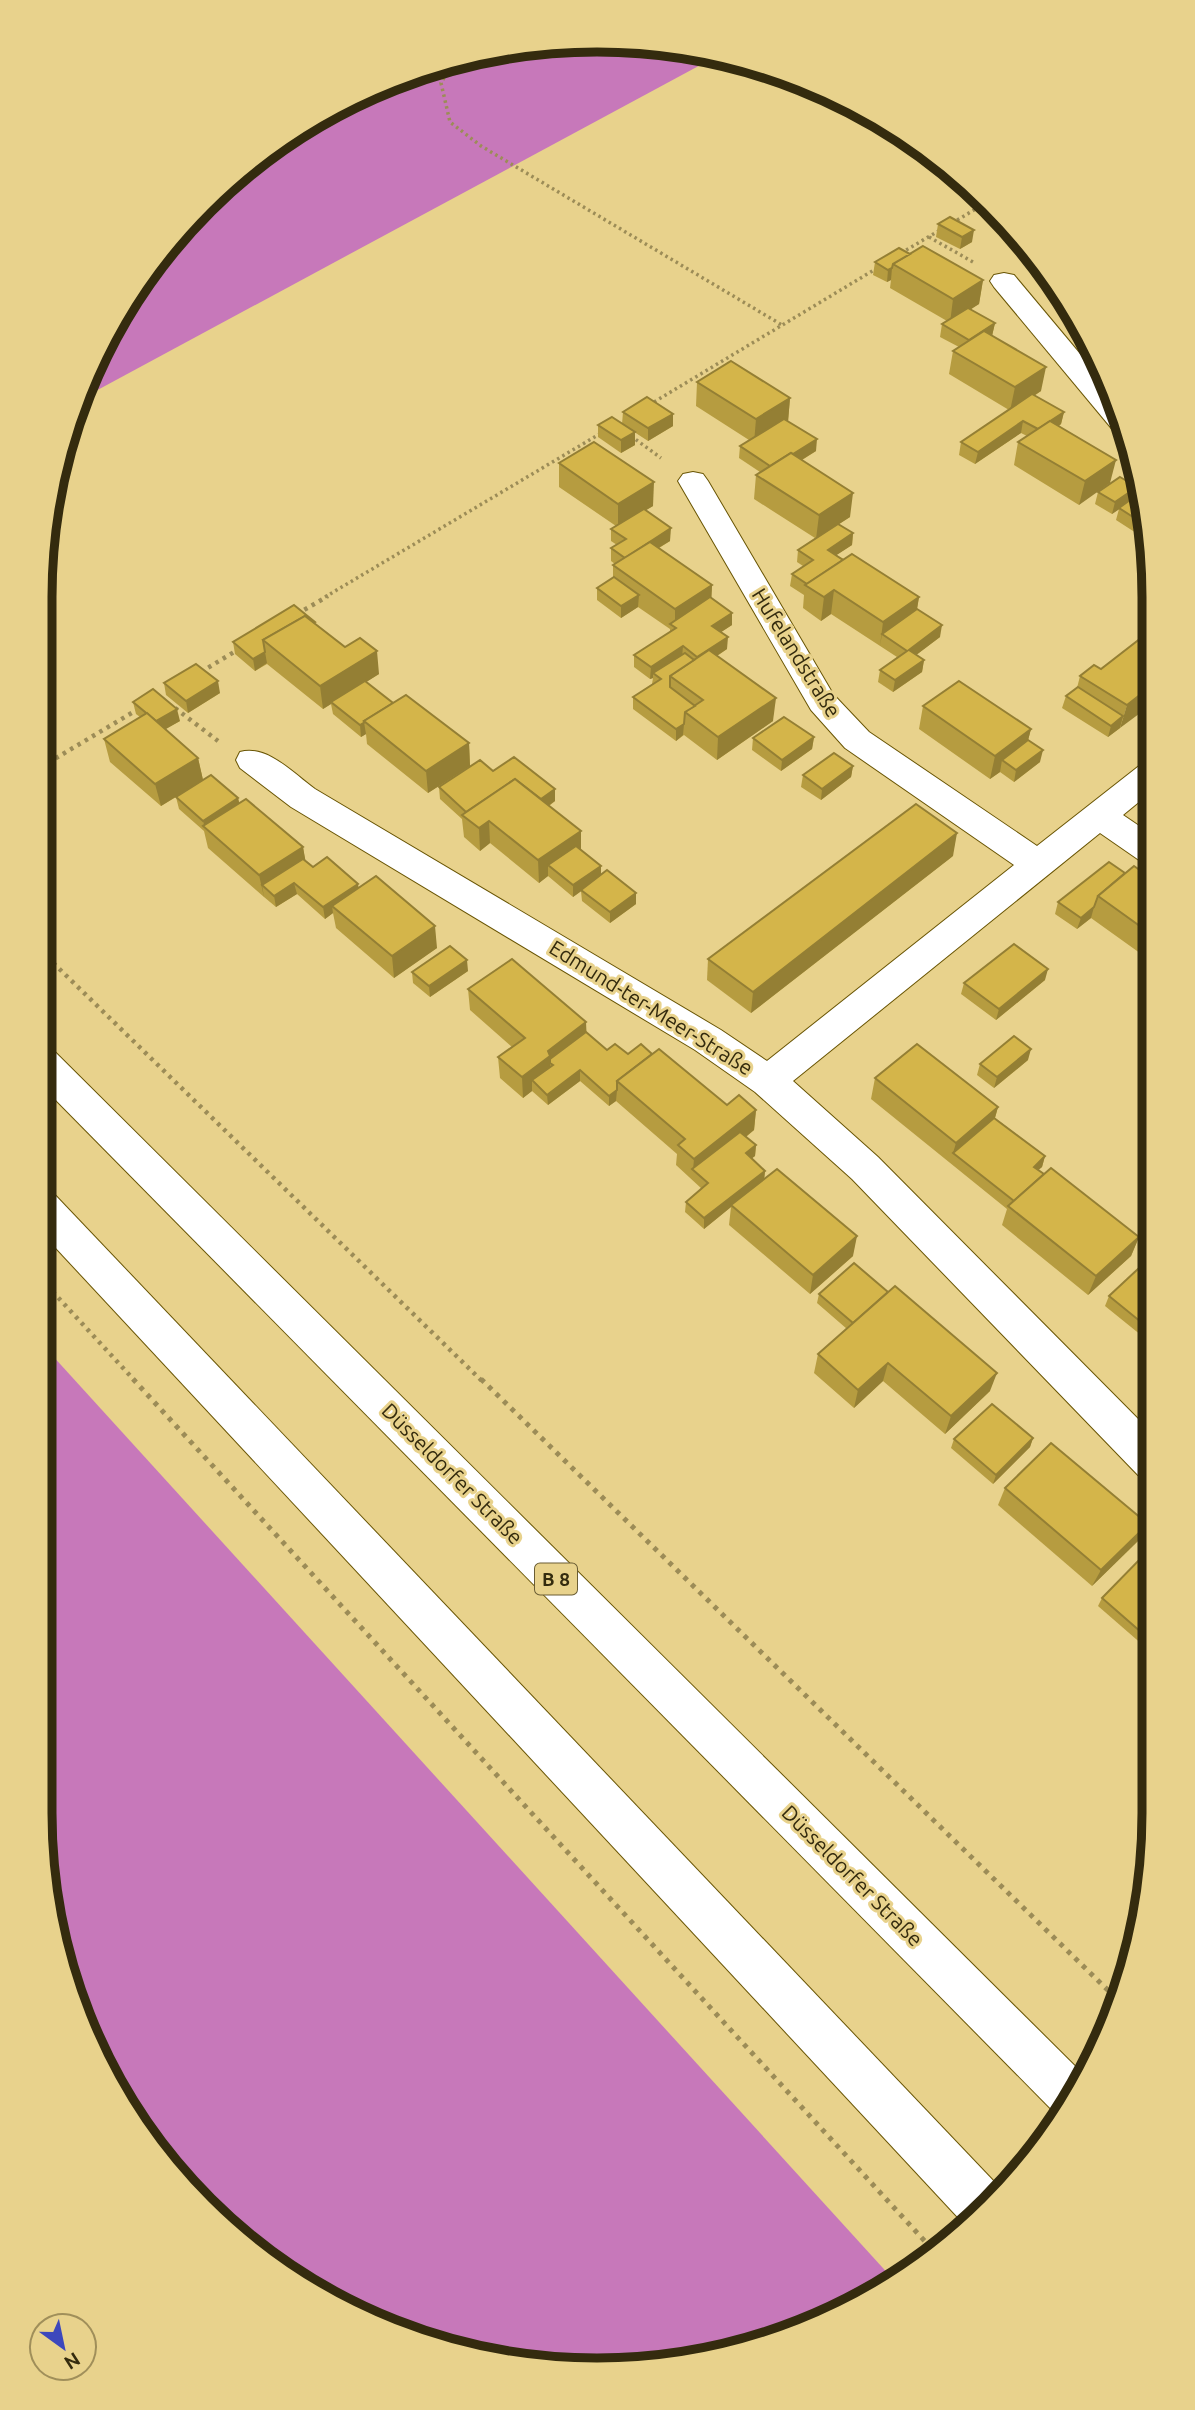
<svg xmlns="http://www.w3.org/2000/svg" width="1195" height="2410" viewBox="0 0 1195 2410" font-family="Ubuntu,sans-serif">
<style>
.forest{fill:#c778ba}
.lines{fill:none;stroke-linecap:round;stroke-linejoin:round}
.street-casing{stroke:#695504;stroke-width:2}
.primary-casing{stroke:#695504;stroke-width:2}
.path-far2{stroke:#9c8c57;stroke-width:3.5;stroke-dasharray:2.5 3.5;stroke-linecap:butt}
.path-far1{stroke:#9c8c57;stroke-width:4.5;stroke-dasharray:3.5 5;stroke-linecap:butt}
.path{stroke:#9c8c57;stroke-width:5;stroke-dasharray:4.5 6;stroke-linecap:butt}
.street{fill:#fff;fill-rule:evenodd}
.primary{fill:#fff;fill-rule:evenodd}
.wall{fill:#b69c40}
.shaded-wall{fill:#947f34}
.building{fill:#d4b54a;stroke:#947f34;stroke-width:2}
.labels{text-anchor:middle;stroke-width:6;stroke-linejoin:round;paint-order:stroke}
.shield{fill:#e8d28c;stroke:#6a5d34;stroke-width:2}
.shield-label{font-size:19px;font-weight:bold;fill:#342b0e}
.street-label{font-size:21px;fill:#342b0e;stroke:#e8d28c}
.rim{fill:none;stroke:#342b0e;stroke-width:9}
</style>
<rect width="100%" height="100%" fill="#e8d28c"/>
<g class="forest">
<polygon points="634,41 719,55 79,400 98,351 155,259 230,179 319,115 418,70 524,45"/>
<polygon points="41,1343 892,2278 844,2312 670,2365 488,2359 319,2295 230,2231 156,2152 70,1992 40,1813"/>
</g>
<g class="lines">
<defs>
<g id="street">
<polygon points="1004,273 1014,275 1116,397 1125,432 1113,430 994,287 990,281 994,275"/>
<path d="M693,472L703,474L708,481L833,694L869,732L1037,846L1139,766L1151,762V792L1123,815L1151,834V864L1139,860L1100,833L793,1081L878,1157L1152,1433L1153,1481L1138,1475L852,1179L755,1092L695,1050L291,807L240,768L236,760L240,752C267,744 294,774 315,789L721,1030L767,1061L1014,865L845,748L811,710L678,481L683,474Z"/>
</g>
<g id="primary">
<polygon points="41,1046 54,1051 1085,2076 1057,2115 41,1085"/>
<polygon points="41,1190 55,1195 1003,2191 992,2206 965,2225 41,1232"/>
</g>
</defs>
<use href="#street" class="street-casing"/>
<use href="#primary" class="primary-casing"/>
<g class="path-far2">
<polyline points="453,62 441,83 450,122 481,146 782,325"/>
<polyline points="414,72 524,45"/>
<polyline points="952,223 986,203"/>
<polyline points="929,237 973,262"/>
<polyline points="901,253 942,229"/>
<polyline points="649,405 879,267"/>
<polyline points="631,436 661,458"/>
<polyline points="325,597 603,432"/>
</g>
<g class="path-far1">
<polyline points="297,614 328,596"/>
<polyline points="201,672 239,649"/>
<polyline points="175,708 218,741"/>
<polyline points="41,767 140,708"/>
<polyline points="41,951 482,1381"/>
<polyline points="41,1279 135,1381"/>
</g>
<g class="path">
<polyline points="133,1379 932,2249"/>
<polyline points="481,1379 1119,2001"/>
</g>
<use href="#street" class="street"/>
<use href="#primary" class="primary"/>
</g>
<g class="wall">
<polygon points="938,224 972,242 960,249 936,237"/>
<polygon points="910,254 983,280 979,304 970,309 995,323 992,336 1041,391 1034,396 1064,412 1061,424 1059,426 1116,460 1079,505 1014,465 1018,442 1027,436 1021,433 975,464 959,455 961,442 1009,410 949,374 953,351 959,347 940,337 942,324 947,321 890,288 891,280 887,282 873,275 875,262"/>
<polygon points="697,382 790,398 788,421 816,451 802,460 850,517 839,524 853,533 852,545 836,555 919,597 917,609 940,637 916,655 924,660 922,672 893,692 878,682 880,670 897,657 831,614 821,621 803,608 804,595 790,586 792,574 803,566 797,562 798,550 815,538 754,499 756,475 760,472 739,458 740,446 749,440 696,406"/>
<polygon points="623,412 673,426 648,441 622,424"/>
<polygon points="598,425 635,432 635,445 621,453 598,437"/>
<polygon points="559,463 653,506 646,510 670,541 659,548 712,585 711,599 732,613 732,625 721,632 727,649 717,656 773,721 717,760 684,735 676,741 633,709 633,697 652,684 653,678 650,679 634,667 634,655 670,632 670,629 638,607 621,618 597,600 597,588 613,578 613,565 615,564 611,561 611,548 617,545 611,541 611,529 616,526 559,487"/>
<polygon points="1098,492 1134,498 1150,525 1150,538 1147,540 1116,520 1119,509 1112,514 1095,504"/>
<polygon points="315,624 379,674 366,682 393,703 469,743 470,766 428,793 367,744 366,734 361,737 333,714 331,704 323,709 267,664 255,671 235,654 233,642"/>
<polygon points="1150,631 1120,728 1108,737 1062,708 1066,696 1077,688 1080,676 1101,669"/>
<polygon points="164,683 220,693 188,713 166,695"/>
<polygon points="133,702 180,721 165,729 198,758 203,780 238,798 239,803 303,847 305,860 313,867 359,888 437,948 394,978 336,928 333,913 325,919 297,894 276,907 264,897 208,848 204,831 179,809 176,797 161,806 110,762 104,739 140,717 136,714"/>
<polygon points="923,706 1031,729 1028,740 1040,762 1014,782 1000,772 990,779 919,729"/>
<polygon points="814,737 812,749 781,771 752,750 753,738"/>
<polygon points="853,766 851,777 821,800 801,787 803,775"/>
<polygon points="493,771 555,789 555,801 549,806 581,850 601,875 636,893 636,904 610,923 582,901 581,891 573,897 548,876 539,883 490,843 480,851 464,837 462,819 440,799 439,787"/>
<polygon points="953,856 751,1013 707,980 708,959"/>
<polygon points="1151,878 1151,961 1091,918 1077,929 1055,914 1058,902"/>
<polygon points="468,971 430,997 413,983 412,972"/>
<polygon points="1045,980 996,1020 961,994 964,983"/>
<polygon points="468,989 586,1032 607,1050 628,1054 652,1054 727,1105 756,1110 754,1130 746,1137 756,1145 755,1156 751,1158 765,1171 764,1179 853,1256 810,1294 729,1225 731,1207 704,1229 685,1212 686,1202 702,1189 676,1165 677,1154 616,1101 609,1106 580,1081 548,1105 532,1091 523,1098 500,1078 498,1057 512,1047 470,1010"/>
<polygon points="1028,1060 994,1088 977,1075 980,1064"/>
<polygon points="875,1078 998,1107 995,1118 1045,1156 1042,1167 1038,1170 1139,1237 1131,1256 1088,1295 1002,1225 1007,1209 871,1099"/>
<polygon points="1152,1279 1152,1344 1105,1306 1109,1296"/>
<polygon points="819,1294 990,1391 945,1434 883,1381 854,1408 814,1373 818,1354 847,1329 817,1303"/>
<polygon points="1152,1351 1152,1367 1147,1362"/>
<polygon points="1033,1438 1030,1447 993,1484 951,1448 954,1439"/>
<polygon points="1005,1488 1148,1524 1139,1540 1092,1586 998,1505"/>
<polygon points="1102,1598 1153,1637 1144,1646 1098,1606"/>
</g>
<g class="shaded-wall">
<polygon points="974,230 972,242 960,249 962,237"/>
<polygon points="892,268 891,280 887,282 888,270"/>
<polygon points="983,280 979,304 950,323 953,299"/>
<polygon points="995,323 992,336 967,352 969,340"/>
<polygon points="1046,367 1041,391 1010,411 1015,387"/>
<polygon points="790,398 788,422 754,443 756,419"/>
<polygon points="1064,412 1061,424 1036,442 1039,429"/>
<polygon points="673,414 673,426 648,441 648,428"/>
<polygon points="1023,421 1021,433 975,464 978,452"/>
<polygon points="635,432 635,445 621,453 621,440"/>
<polygon points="817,439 816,451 771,479 772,467"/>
<polygon points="1116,460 1110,483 1079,505 1085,481"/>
<polygon points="654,482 653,506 618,527 618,504"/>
<polygon points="1137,487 1133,500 1112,514 1115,502"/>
<polygon points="853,493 850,517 816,539 819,515"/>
<polygon points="671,528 670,541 650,553 641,547"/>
<polygon points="853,533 852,545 826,562 828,550"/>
<polygon points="712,585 711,608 676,628 675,627 675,609"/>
<polygon points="834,590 831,614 821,621 824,597"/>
<polygon points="639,595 638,607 621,618 621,606"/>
<polygon points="919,597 915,621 882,634 880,646 883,622"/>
<polygon points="732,613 732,625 712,638 712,626"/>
<polygon points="942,625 940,637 907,662 909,650"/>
<polygon points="728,637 727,649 697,669 697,657"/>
<polygon points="683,646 682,658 653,673 653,678 650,679 651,667"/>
<polygon points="377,651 379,674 333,703 331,702 331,704 323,709 320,686"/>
<polygon points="265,652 267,663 255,671 253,659"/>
<polygon points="924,660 922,672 893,692 895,680"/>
<polygon points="218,681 220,693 188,713 186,701"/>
<polygon points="1150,687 1151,705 1120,728 1127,705"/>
<polygon points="776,698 773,721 717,760 718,737"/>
<polygon points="177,709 180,721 159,733 156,722"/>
<polygon points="1123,716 1120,728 1108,737 1111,726"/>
<polygon points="364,722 366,734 361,737 360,725"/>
<polygon points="684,724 683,735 676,741 676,729"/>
<polygon points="1031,729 1025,752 1002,760 1000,772 990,779 995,756"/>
<polygon points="814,737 812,749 781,771 782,760"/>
<polygon points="469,743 470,766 428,793 426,771"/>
<polygon points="1043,750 1040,762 1014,782 1016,770"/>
<polygon points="198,758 203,780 161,806 155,784"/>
<polygon points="853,766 851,777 821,800 822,789"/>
<polygon points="555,789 555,801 534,816 533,804"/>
<polygon points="238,798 241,810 205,828 203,821"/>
<polygon points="489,821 490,843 480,851 479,828"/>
<polygon points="581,831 581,853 548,865 548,876 539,883 538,860"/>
<polygon points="957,833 953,856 751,1013 753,992"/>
<polygon points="303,847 307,869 262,885 264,897 259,875"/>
<polygon points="601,866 601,877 573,897 573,885"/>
<polygon points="294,883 297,894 276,907 274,896"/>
<polygon points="358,884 360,895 332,906 333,913 325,919 323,907"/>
<polygon points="636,893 636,904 610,923 610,912"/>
<polygon points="1094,907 1091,918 1077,929 1081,918"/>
<polygon points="435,926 437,948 394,978 392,956"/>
<polygon points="467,960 468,971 430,997 429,986"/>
<polygon points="1048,969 1045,980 996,1020 999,1009"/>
<polygon points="586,1022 587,1043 553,1065 550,1063 551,1077 532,1080 532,1091 523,1098 522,1077 548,1051"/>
<polygon points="1031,1049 1028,1060 994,1088 997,1077"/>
<polygon points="580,1070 580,1081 548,1105 547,1095"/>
<polygon points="617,1090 616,1101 609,1106 609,1096"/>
<polygon points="998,1107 992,1128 953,1153 956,1143"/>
<polygon points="756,1110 754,1130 698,1175 693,1170 694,1159"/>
<polygon points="756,1145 755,1156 745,1164 746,1153"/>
<polygon points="1045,1156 1042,1167 1030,1177 1034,1167"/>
<polygon points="765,1171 764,1181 731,1205 731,1207 704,1229 704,1218"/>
<polygon points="857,1236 853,1256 810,1294 813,1275"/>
<polygon points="1139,1237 1131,1256 1088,1295 1096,1276"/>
<polygon points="888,1363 883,1381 854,1408 858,1390"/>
<polygon points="997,1373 990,1391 945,1434 951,1416"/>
<polygon points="1033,1438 1030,1447 993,1484 996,1475"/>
<polygon points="1148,1524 1139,1540 1092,1586 1101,1570"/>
</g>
<g class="building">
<polygon points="950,217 974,230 962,237 938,224"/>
<polygon points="923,246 983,280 953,299 893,264"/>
<polygon points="899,248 910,254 893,264 892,268 888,270 875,262"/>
<polygon points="968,308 995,323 969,340 942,324"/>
<polygon points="984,331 1046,367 1015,387 953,351"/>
<polygon points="731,361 790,398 756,419 697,382"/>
<polygon points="1032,394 1064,412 1038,429 1023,421 978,452 961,442"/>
<polygon points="647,397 673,414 648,428 623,412"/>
<polygon points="612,417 635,432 621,440 598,425"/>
<polygon points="784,419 817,439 793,454 791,453 770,466 740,446"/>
<polygon points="1050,421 1116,460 1085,481 1018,442"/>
<polygon points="594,442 654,482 618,504 559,463"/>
<polygon points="791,453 853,493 819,515 756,475"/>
<polygon points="1120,477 1137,487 1115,502 1098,492"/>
<polygon points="1141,492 1150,525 1150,528 1119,508"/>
<polygon points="644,509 671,528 625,558 611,548 626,539 611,529"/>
<polygon points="838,524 853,533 828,550 843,560 807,584 792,574 813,560 798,550"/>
<polygon points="650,542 712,585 675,609 613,565"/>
<polygon points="852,554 919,597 883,622 834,590 824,597 805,585"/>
<polygon points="614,577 639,595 621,606 597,588"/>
<polygon points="710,597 732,613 712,626 728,637 697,657 683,646 651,667 634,655 676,628 670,624"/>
<polygon points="294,605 315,622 313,623 305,616 263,640 265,652 253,659 233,642"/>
<polygon points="917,609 942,625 909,650 924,660 895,680 880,670 907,651 882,634"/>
<polygon points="305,616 345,647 360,638 377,651 320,686 263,640"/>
<polygon points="1150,631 1150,687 1127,705 1080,676 1094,665 1101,669"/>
<polygon points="709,650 776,698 718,737 685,712 703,700 670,676"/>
<polygon points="685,653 694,660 670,676 670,687 695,706 685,712 684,724 676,729 633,697 661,679 653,673"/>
<polygon points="196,664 218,681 186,701 164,683"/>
<polygon points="365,681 393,703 364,721 365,722 360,725 331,702"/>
<polygon points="959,681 1031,729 995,756 923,706"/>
<polygon points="1078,687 1123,716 1111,726 1066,696"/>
<polygon points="153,689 177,709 156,721 133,702"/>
<polygon points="406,695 469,743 426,771 364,721"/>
<polygon points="147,713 198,758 155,784 104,739"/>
<polygon points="784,717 814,737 782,760 753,738"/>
<polygon points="1028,740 1043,750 1016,770 1002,760"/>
<polygon points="834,753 853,766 822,789 803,775"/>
<polygon points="514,757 555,789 541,799 515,779 466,812 439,787 480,760 493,771"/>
<polygon points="211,775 238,798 203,821 176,797"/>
<polygon points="515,779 581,831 538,860 489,821 479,828 462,815"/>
<polygon points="246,799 303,847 259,875 203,826"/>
<polygon points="916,804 957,833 753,992 708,959"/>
<polygon points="576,846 601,866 573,885 548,865"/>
<polygon points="327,857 358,884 323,907 294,883 274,896 262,885 303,859 313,867"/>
<polygon points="1109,862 1125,873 1098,896 1094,907 1081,918 1058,902"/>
<polygon points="1134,866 1151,878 1151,934 1098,896"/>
<polygon points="607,870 636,893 610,912 581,890"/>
<polygon points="376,876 435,926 392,956 332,906"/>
<polygon points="1014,944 1048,969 999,1009 964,983"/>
<polygon points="450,946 467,960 429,986 412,972"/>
<polygon points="512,959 586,1022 548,1051 550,1056 522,1077 498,1057 525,1038 468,989"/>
<polygon points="586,1032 607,1050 615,1044 628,1054 641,1044 652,1054 617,1081 617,1090 609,1096 580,1070 547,1095 532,1080 553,1065 550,1063 550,1059"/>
<polygon points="1014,1036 1031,1049 997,1077 980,1064"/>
<polygon points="917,1044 998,1107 956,1143 875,1078"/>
<polygon points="659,1049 727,1105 739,1095 756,1110 694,1159 678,1145 685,1139 617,1081"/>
<polygon points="994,1118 1045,1156 1034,1167 1044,1174 1014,1201 953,1153"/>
<polygon points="740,1132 756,1145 746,1153 765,1171 704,1218 686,1202 708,1183 692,1169"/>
<polygon points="1051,1168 1139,1237 1096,1276 1008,1206"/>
<polygon points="777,1169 857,1236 813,1275 731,1205"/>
<polygon points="854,1263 888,1292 853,1323 819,1294"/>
<polygon points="1139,1268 1152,1279 1152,1331 1109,1296"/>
<polygon points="895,1286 997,1373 951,1416 888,1363 858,1390 818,1354"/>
<polygon points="992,1404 1033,1438 996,1475 954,1439"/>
<polygon points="1051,1443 1148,1524 1101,1570 1005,1488"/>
<polygon points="1142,1557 1153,1566 1153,1634 1149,1639 1102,1598"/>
</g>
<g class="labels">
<rect class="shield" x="535" y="1563.5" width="42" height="31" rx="5"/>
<g class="shield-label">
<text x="556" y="1586">B 8</text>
</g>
<g class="street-label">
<text transform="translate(796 653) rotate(58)" y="7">Hufelandstraße</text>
<text transform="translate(651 1008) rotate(32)" y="7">Edmund-ter-Meer-Straße</text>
<text transform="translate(452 1474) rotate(45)" y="7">Düsseldorfer Straße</text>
<text transform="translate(852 1876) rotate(45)" y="7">Düsseldorfer Straße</text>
</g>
</g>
<path d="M0 0H1195V2410H0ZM597 52H597A545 545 0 0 1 1142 597V1813A545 545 0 0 1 597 2358H597A545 545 0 0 1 52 1813V597A545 545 0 0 1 597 52Z" fill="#e8d28c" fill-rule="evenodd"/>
<path class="rim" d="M597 52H597A545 545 0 0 1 1142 597V1813A545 545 0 0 1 597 2358H597A545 545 0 0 1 52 1813V597A545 545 0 0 1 597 52Z"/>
<g transform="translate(63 2347) rotate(147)"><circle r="33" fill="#e8d28c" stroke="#a08f5a" stroke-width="2"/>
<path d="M0-5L12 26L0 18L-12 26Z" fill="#3d48bc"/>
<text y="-10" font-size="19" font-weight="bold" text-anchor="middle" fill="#342b0e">N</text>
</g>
</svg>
